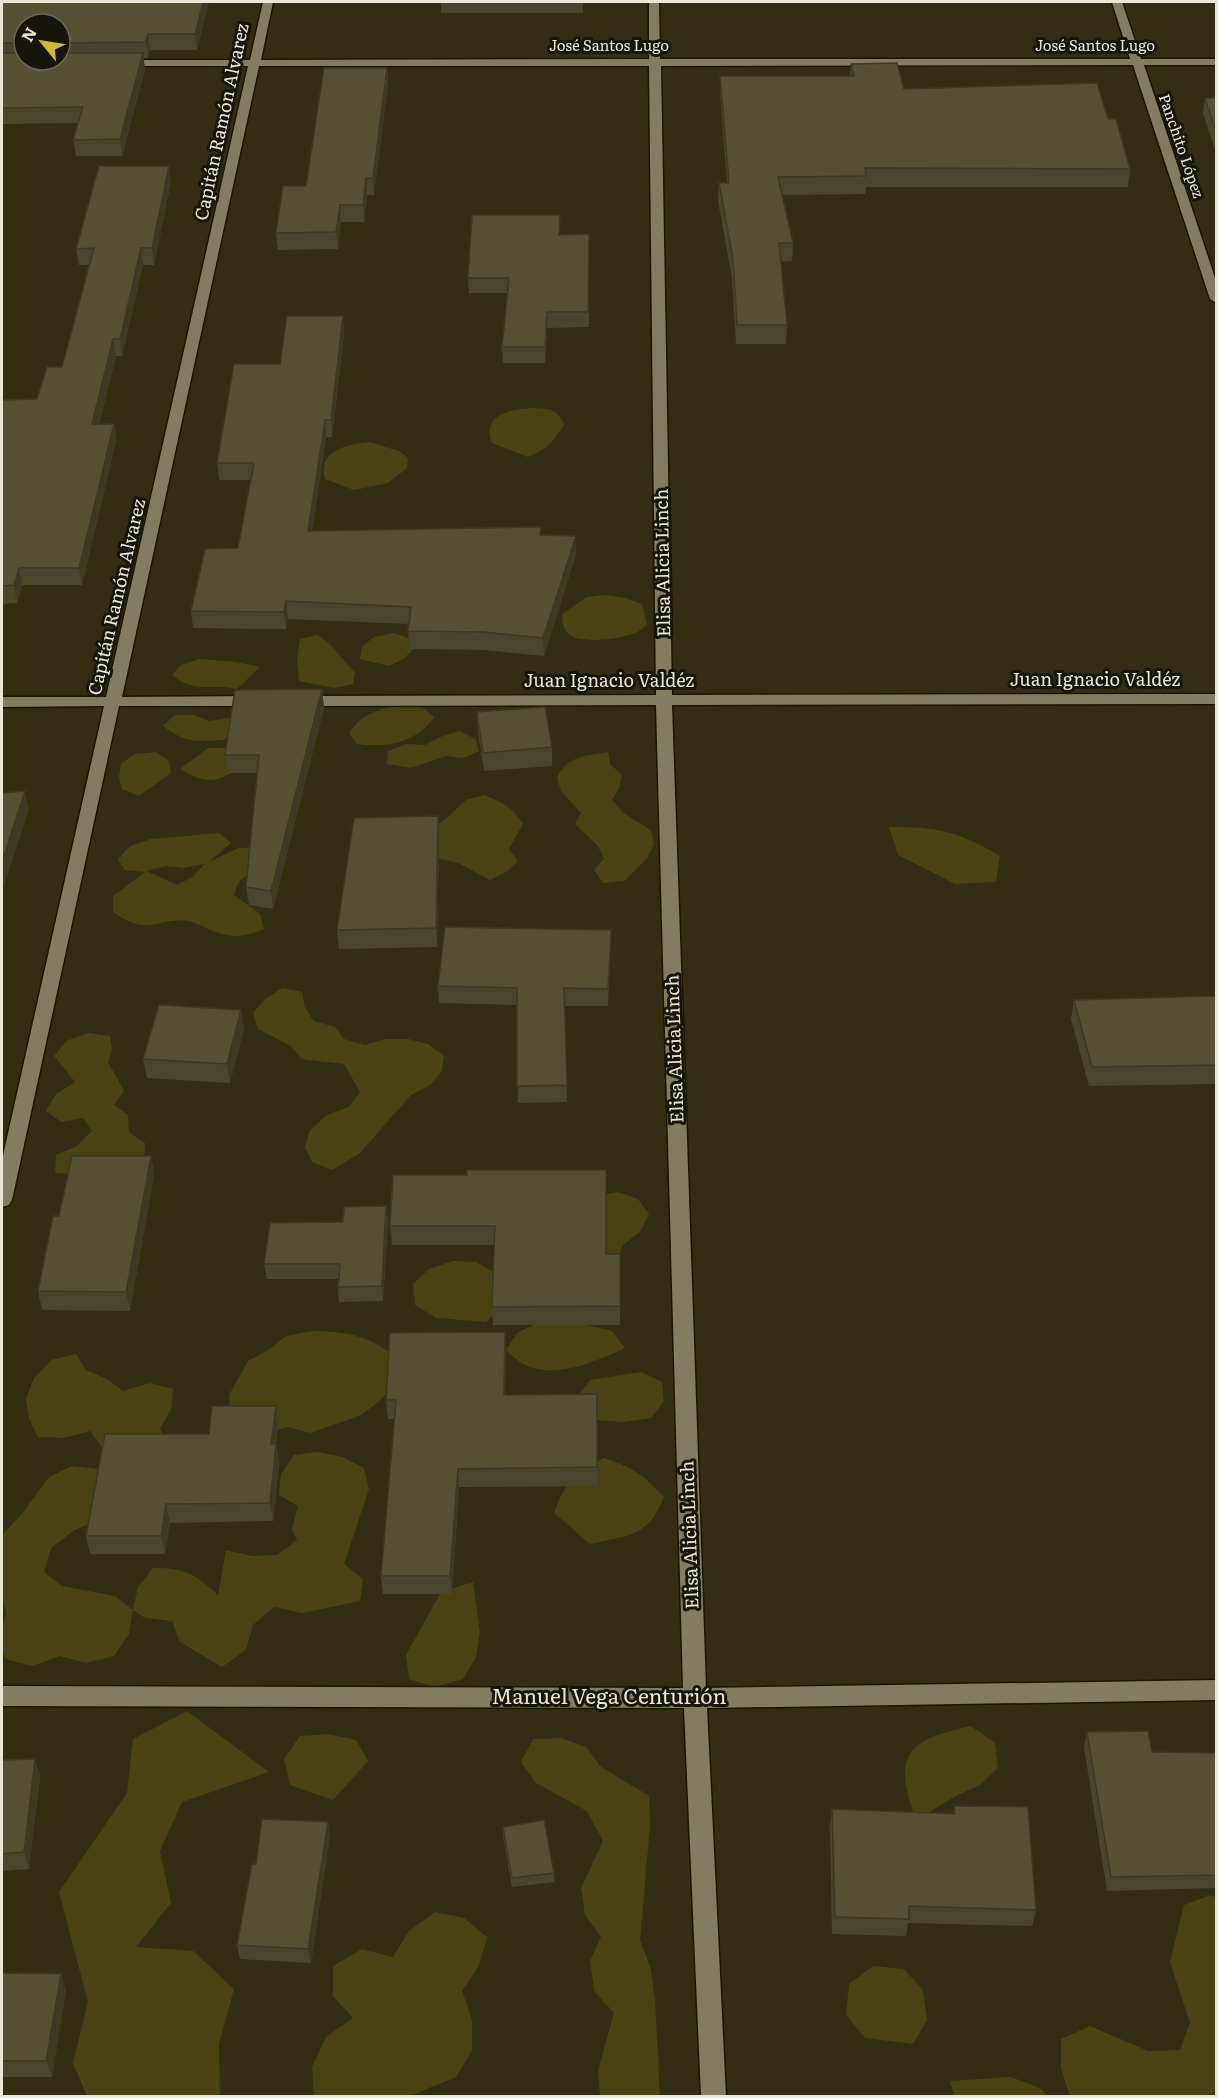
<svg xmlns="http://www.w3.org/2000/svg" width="1218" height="2098" viewBox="0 0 1218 2098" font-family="Literata,serif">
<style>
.green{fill:#4a4213;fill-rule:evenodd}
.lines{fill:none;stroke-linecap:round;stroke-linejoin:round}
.minor-casing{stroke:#1b1600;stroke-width:3}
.minor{fill:#827d60;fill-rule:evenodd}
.wall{fill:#4a462e;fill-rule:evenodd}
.shaded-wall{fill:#3c3925}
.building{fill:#565135;stroke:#3c3925;stroke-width:1.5}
.labels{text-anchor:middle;stroke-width:6;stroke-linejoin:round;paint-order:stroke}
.far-street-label{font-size:15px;fill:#e9e6d6;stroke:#18160b}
.street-label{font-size:18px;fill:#e9e6d6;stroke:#18160b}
.near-street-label{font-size:21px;fill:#e9e6d6;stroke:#18160b}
</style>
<rect width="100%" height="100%" fill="#332e13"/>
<g class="green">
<path d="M534,408C549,409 559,409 564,425C553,442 546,450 528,457L492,443C481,414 511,409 534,408Z"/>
<path d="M369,442L399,451L408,458L407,468L388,483L354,490L325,479C316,451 348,444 369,442Z"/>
<path d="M605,595L625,598L642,604L647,625C643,628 639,632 635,633C622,639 582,644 570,635C563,630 562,622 562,614L587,597Z"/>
<polygon points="394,633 408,638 414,649 403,659 389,666 360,659 362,646 374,637"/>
<path d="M317,635C337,646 339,659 355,672L353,684L334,688L299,681L297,662L300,639Z"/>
<path d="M200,659L236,662L260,667L237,689C211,683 194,694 172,675L181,665Z"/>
<path d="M406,704L423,708L434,717C417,743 386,748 357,744L349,733C363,712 382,708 406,704Z"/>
<path d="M175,715H194L209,721L230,718L235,730L224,740C198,741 185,744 163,726Z"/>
<polygon points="460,731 475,739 479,751 463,758 446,756 411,768 387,764 388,751 405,744 425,745 440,737"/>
<path d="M208,748H227L237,769C214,785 203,782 180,769Z"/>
<polygon points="156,752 169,761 171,773 139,796 122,789 119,777 121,764 135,754"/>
<path d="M608,752L610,764L622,775L619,788L612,800L622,812L651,830L654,844L648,857L624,881L603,883L594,870L604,859L598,846L575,824L581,813L561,791L557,778C566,756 586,756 608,752Z"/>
<path d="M484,795C501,802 513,807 523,824L509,849L518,861L506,872L490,880L458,863L420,854L422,828L441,823L466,800Z"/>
<path d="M889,827C939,827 957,831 1000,856L996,882L955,884L898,855Z"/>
<path d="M219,833L231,843L210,861L239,848H261L268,861L239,881L234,895L260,914L264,929C240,939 229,938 206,928C201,926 194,922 189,921C153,917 151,938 113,912V896L145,872L125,870L118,859L130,846L151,839ZM204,864L194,876L177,885L147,871L165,866L184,868Z"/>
<polygon points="282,988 302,992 305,1008 314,1021 335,1027 344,1039 365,1045 385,1039 408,1039 428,1044 444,1056 442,1071 430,1085 411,1095 360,1153 332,1170 312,1162 305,1147 310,1130 327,1115 349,1107 360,1092 344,1064 301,1059 291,1046 258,1029 253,1013 265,999"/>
<polygon points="88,1033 110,1036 112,1050 108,1062 124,1091 114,1105 128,1115 129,1132 145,1143 144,1159 77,1174 55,1173 56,1155 77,1146 92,1131 83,1118 61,1122 46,1111 56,1094 75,1082 54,1056 66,1041"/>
<polygon points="618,1192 638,1199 649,1214 640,1232 623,1245 619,1255 593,1255 594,1196"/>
<polygon points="453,1261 476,1262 495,1273 502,1308 486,1322 436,1318 415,1305 413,1284 429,1269"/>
<path d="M537,1323L588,1325L612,1331L625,1348C595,1362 556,1379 525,1365C518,1362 512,1355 506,1350L517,1333Z"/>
<path d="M312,1331C348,1332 372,1335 399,1361L397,1381L381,1400L361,1415L311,1433L287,1427L259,1434L232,1435L229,1395L248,1361L268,1350L286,1336Z"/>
<polygon points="76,1354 86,1370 107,1379 123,1391 150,1383 173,1389 171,1409 160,1429 172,1447 142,1499 90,1431 63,1438 38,1437 29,1419 26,1399 34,1378 51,1360"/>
<polygon points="641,1372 662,1382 664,1401 651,1418 625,1422 582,1419 576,1399 590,1380"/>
<path d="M318,1452L343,1457L364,1468L369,1489L344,1564L363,1579L360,1601L302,1613L274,1607L253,1625L246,1650L222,1667L180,1642L172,1621L145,1618L133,1610L129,1634L114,1656L86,1663L60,1656L32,1666L5,1659L2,1645V1629L6,1614L2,1593V1535L21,1515L49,1477L72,1466L98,1469L112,1498L98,1520L73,1531L51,1548L44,1572L62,1586L115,1596L133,1610L138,1587L153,1568C186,1568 193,1573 218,1595L226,1550L252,1556L277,1555L297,1540L292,1529L298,1506L279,1495L281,1474L294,1455Z"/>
<path d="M604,1458C632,1467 644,1475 664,1497C648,1538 628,1535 590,1544L554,1513C566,1480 574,1475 604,1458Z"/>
<polygon points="473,1582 480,1632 476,1657 463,1679 435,1687 409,1679 406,1655 441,1592"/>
<polygon points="187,1711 269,1772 182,1802 160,1851 171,1903 136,1947 193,1951 234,1989 219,2044 220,2096 87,2096 73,2063 88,2002 59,1892 127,1793 133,1739"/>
<path d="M971,1726L995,1743L998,1768L980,1785L956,1796L916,1820C892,1755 906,1740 971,1726Z"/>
<polygon points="328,1734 356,1740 368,1761 333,1800 290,1785 284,1759 300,1736"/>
<polygon points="561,1738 586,1747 601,1767 649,1796 650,1826 640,1940 651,1969 655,2000 660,2096 600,2096 598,2071 614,2013 594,1991 590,1961 601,1937 585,1915 581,1888 603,1841 587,1811 536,1783 521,1762 533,1739"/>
<polygon points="1211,1895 1216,1898 1216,2096 1070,2096 1061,2068 1061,2039 1090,2026 1148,2051 1180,2050 1190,2023 1170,1962 1184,1905"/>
<polygon points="435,1912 464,1918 487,1937 479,1966 462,1991 472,2020 472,2051 456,2077 410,2096 314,2096 312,2067 326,2037 353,2018 333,1996 333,1966 362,1949 393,1957 409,1931"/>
<polygon points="873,1966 904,1969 923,1990 927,2020 913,2044 865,2038 846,2015 849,1984"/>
<polygon points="1011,2077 1040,2088 1047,2096 954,2096 950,2081"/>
</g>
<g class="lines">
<defs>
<polygon id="minor" points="263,2 273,2 261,60 649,59 649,2 659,2 660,59 1130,59 1112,2 1122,2 1141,59 1216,59 1216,65 1144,65 1216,281 1216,303 1210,299 1133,65 661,66 672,695 1216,694 1216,704 672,705 706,1688 1216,1680 1216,1700 707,1708 726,2096 701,2096 684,1708 2,1706 2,1686 683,1688 656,705 300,706 292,701 300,696 656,695 649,66 259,66 122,697 258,696 266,701 258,706 119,706 12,1200 9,1205 2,1207 2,1160 104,706 2,707 2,697 106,697 248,66 120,66 114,63 120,60 250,60"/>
</defs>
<use href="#minor" class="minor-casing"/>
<use href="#minor" class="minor"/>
</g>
<g class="wall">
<path d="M2,2H209L197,50H150L148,58H143L145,69L122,156H76L73,140L78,123L2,124ZM24,24H60V60H24Z"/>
<rect x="441" y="2" width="142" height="11"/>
<polygon points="851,64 904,89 1108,119 1130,169 1128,187 866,187 865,194 782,195 793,243 792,261 781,262 787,325 786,344 736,344 732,278 718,201 719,183 727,183 720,94 720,76 850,76"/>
<polygon points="387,68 388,84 374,195 367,195 364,222 341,222 338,249 278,250 276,233 306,186"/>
<polygon points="1205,98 1216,98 1216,153 1203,113"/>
<polygon points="171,182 154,265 143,265 122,356 116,356 99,424 114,424 116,441 82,585 22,585 17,603 2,604 2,400 37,399 62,367 89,265 79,265 76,249"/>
<polygon points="589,234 589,327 547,328 545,363 503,363 502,347 507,293 469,293 468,278 560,235"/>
<polygon points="343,316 344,333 332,437 326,437 312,531 541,527 541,535 576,554 544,656 484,650 409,649 408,631 409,624 288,619 286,629 193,628 191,611 238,548 251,480 219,480 217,463 280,364"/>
<polygon points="322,689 324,708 273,909 249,905 246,887 257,773 228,773 225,755"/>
<polygon points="477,712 552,747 552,766 484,771 478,731"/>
<polygon points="438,816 439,834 437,947 339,949 337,930"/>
<polygon points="611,930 608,1006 565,1006 567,1102 518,1103 517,1005 439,1003 438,986"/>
<polygon points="1216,996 1216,1084 1089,1086 1071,1019 1074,1000"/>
<polygon points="241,1010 244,1028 230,1083 147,1078 143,1059"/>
<polygon points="151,1156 154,1175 130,1311 42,1310 38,1291 59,1216"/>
<polygon points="393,1175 606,1254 620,1254 620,1325 493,1325 492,1307 494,1245 392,1245 390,1226"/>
<polygon points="386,1206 388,1221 383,1301 339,1302 338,1287 338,1279 267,1279 264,1264 343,1222"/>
<polygon points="505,1332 506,1351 505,1395 597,1394 597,1486 459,1487 452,1594 383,1594 381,1576 394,1419 388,1419 386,1400"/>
<polygon points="276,1406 278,1425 276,1444 279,1462 273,1521 170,1523 165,1554 90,1554 86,1536 209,1434"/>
<polygon points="1087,1732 1152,1752 1216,1753 1216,1888 1107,1891 1084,1747"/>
<polygon points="2,1760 40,1776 29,1869 2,1871"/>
<polygon points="954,1806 1036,1910 1032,1926 908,1923 906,1936 832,1934 830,1826 832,1809 953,1814"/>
<polygon points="328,1822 330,1836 311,1963 240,1959 237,1945 256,1864"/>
<polygon points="503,1827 554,1873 554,1882 512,1887 503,1836"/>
<polygon points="2,1973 66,1990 52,2077 2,2077"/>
</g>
<g class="shaded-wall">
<polygon points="203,2 209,2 197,50 195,34"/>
<polygon points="148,34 150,50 148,58 146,42"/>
<polygon points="143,53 145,69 122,156 120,139"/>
<polygon points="387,68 388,84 374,195 373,178"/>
<polygon points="169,166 171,182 154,265 152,248"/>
<polygon points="366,178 367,195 364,222 363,205"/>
<polygon points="340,205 341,222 338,249 336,232"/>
<polygon points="141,248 143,265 122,356 120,339"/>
<polygon points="547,312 547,328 545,363 545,347"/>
<polygon points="343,316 344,333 332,437 331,420"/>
<polygon points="113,339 116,356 95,441 92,424"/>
<polygon points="325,420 326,437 310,548 308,531"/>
<polygon points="114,424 116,441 82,585 79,568"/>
<polygon points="576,536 576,554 544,656 543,638"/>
<polygon points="19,568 22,585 17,603 14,585"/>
<polygon points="286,601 288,619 286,629 284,612"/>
<polygon points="322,689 324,708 273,909 271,891"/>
<polygon points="25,791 29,810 2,892 2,862"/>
<polygon points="438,816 439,834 437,947 436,928"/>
<polygon points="611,930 611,947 608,1006 608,989"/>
<polygon points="241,1010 244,1028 230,1083 227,1064"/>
<polygon points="151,1156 154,1175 130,1311 126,1292"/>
<polygon points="386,1206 388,1221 383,1301 382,1286"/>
<polygon points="505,1332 506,1351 505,1413 504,1395"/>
<polygon points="276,1406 278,1425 274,1462 271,1444"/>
<polygon points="276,1444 279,1462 273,1521 270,1503"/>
<polygon points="458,1469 459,1487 452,1594 450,1576"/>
<polygon points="166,1504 170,1523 165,1554 161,1536"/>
<polygon points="35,1759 40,1776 29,1869 24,1852"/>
<polygon points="328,1822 330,1836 311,1963 308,1949"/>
<polygon points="61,1974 66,1990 52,2077 46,2061"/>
</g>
<g class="building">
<polygon points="2,2 203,2 195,34 148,34 146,42 60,43 60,24 24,24 24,43 2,43"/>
<polygon points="2,53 24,53 24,60 60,60 60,53 143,53 120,139 73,140 83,107 2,108"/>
<polygon points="897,63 904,89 1097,83 1108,119 1116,119 1130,169 865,168 866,176 778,177 793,243 779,243 787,325 737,325 733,259 719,183 729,183 720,76 854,76 851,64"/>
<polygon points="324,68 387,68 373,178 366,178 363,205 340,205 336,232 276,233 283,186 306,186"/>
<polygon points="1205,98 1216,98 1216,131"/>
<polygon points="99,166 169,166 152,248 141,248 120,339 113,339 92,424 114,424 79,568 19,568 14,585 2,586 2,400 37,399 47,367 62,367 94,248 76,249"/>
<polygon points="472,215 560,215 559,235 589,234 588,312 547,312 545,347 502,347 509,278 468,278"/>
<polygon points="287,316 343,316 331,420 325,420 308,531 541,527 540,535 576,536 543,638 483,632 408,631 411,607 286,601 284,612 191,611 205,549 238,548 254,463 217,463 234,364 280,364"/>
<polygon points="322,689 271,891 246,887 259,755 225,755 235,690"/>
<polygon points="545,707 552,747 483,753 477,712"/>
<polygon points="25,791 2,862 2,793"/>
<polygon points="438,816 436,928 337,930 354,818"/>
<polygon points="445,927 611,930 608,989 564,988 567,1085 517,1086 517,988 438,986"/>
<polygon points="1216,996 1216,1065 1092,1067 1074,1000"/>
<polygon points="159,1005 241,1010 227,1064 143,1059"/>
<polygon points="72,1156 151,1156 126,1292 38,1291 53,1216 59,1216"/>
<polygon points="467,1170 606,1170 606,1254 620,1254 620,1306 492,1307 495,1226 390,1226 393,1175 467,1175"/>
<polygon points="386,1206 382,1286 338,1287 340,1264 264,1264 270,1223 343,1222 344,1207"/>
<polygon points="505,1332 504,1395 597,1394 597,1467 458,1469 450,1576 381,1576 396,1400 386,1400 390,1333"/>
<polygon points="212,1406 276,1406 271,1444 276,1444 270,1503 166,1504 161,1536 86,1536 105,1434 209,1434"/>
<polygon points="1148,1731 1152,1752 1216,1753 1216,1875 1111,1877 1087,1732"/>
<polygon points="35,1759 24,1852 2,1854 2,1760"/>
<polygon points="954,1806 1028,1807 1036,1910 909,1906 909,1919 835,1917 832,1809 955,1814"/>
<polygon points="262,1819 328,1822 308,1949 237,1945 252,1864 256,1864"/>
<polygon points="544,1820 554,1873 512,1878 503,1827"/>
<polygon points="2,1973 61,1974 46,2061 2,2061"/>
</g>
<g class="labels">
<g class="far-street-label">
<text x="609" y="51">José Santos Lugo</text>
<text x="1095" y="51">José Santos Lugo</text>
<text transform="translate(1181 146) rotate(71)" y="5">Panchito López</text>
</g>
<g class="street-label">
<text transform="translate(222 122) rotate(-78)" y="6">Capitán Ramón Alvarez</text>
<text transform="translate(663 563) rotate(-91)" y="6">Elisa Alicia Linch</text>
<text transform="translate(117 597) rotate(-77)" y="6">Capitán Ramón Alvarez</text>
<text x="1095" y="686">Juan Ignacio Valdéz</text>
<text x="609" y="687">Juan Ignacio Valdéz</text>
<text transform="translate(675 1049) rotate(-92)" y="6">Elisa Alicia Linch</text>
<text transform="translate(690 1535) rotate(-92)" y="6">Elisa Alicia Linch</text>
</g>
<g class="near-street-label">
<text x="609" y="1704">Manuel Vega Centurión</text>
</g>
</g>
<rect width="1218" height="2098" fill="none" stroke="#e9e6d6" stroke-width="6"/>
<g transform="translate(42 42) rotate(300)"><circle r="28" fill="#18160b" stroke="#6c695c" stroke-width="1.5"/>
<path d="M0-4.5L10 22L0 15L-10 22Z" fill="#ceb837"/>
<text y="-9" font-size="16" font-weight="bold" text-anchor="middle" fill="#e9e6d6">N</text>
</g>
</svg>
